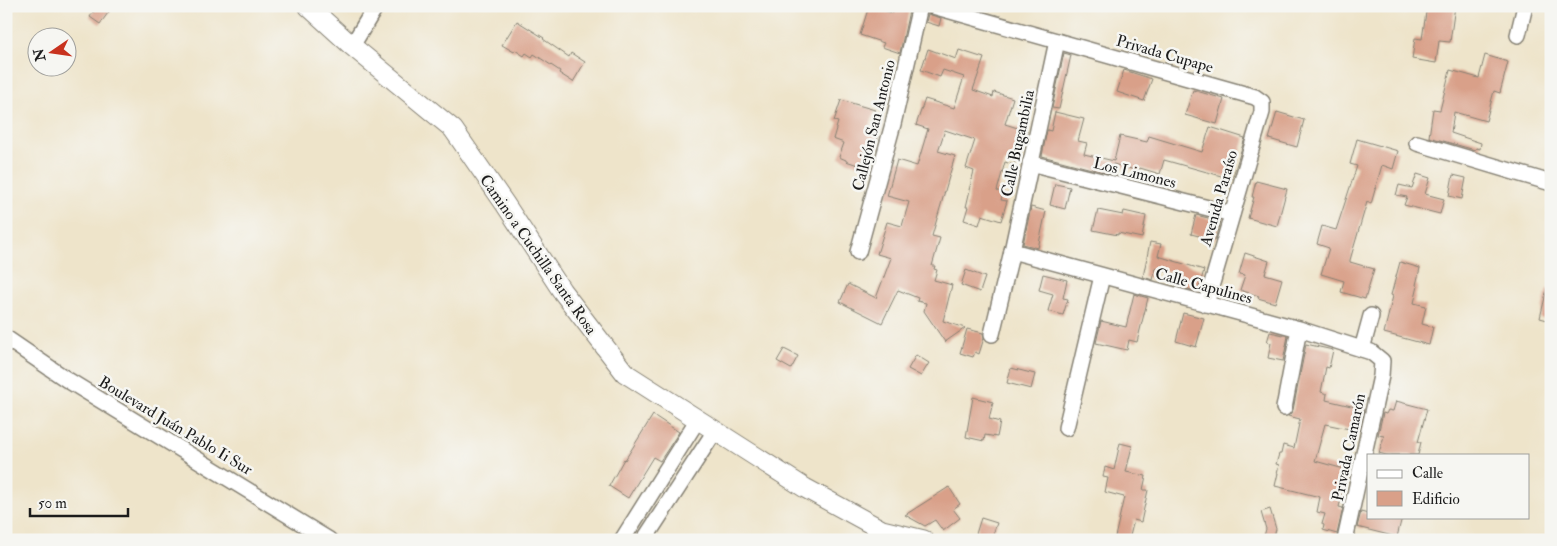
<svg xmlns="http://www.w3.org/2000/svg" width="1557" height="546" viewBox="0 0 1557 546" font-family="'IM FELL Double Pica',serif">
<style>
.building{fill:#d9a089}
.lines{fill:none;stroke-linecap:round;stroke-linejoin:round}
.minor-casing{stroke:#858073;stroke-width:18}
.tertiary-casing{stroke:#858073;stroke-width:21}
.minor{stroke:#fff;stroke-width:15}
.tertiary{stroke:#fff;stroke-width:19}
.labels{text-anchor:middle;stroke-width:5;stroke-linejoin:round;paint-order:stroke}
.street-label{font-size:16px;fill:#1c1c1c;stroke:#f6f6f2}
</style>
<rect width="100%" height="100%" fill="#f6f6f2"/>
<filter id="ink" filterUnits="userSpaceOnUse"><feTurbulence type="fractalNoise" baseFrequency=".02" numOctaves="2"/><feDisplacementMap in="SourceGraphic" scale="10" xChannelSelector="R" yChannelSelector="G"/><feConvolveMatrix kernelMatrix="1 2 1 2 8 2 1 2 1" color-interpolation-filters="sRGB"/></filter>
<filter id="wash" filterUnits="userSpaceOnUse"><feTurbulence type="fractalNoise" baseFrequency=".0096" numOctaves="4" result="noise"/><feDisplacementMap in="SourceGraphic" scale="20" xChannelSelector="R" yChannelSelector="G"/><feGaussianBlur stdDeviation="1.12" result="paint"/><feColorMatrix in="noise" values="0 0 0 0 0 0 0 0 0 0 0 0 0 0 0 0 0 1.4 0 .05"/><feComposite in="paint" operator="in"/></filter>
<g filter="url(#wash)">
<rect width="100%" height="100%" fill="#eee4ca"/>
<g id="blocks">
<g class="building">
<polygon points="97,6 113,6 100,24 90,17"/>
<polygon points="869,6 893,13 896,6 910,6 900,53 882,47 884,43 860,35"/>
<polygon points="1427,6 1455,6 1450,42 1439,41 1436,63 1412,59 1415,38 1422,39"/>
<polygon points="928,14 941,18 939,26 926,22"/>
<polygon points="517,21 544,38 543,39 569,57 571,53 585,62 573,82 559,73 560,71 534,54 532,57 526,53 524,56 515,50 514,52 502,45"/>
<polygon points="928,49 956,59 959,50 984,58 973,90 993,97 994,92 1013,98 1005,124 1027,131 1020,153 1018,153 1014,165 1005,162 997,191 1003,193 1001,200 1007,201 1001,221 982,215 979,225 964,220 968,207 966,207 970,190 969,190 974,171 966,168 975,140 945,130 938,151 955,156 932,236 940,238 932,266 935,266 934,269 937,270 934,280 952,285 943,321 965,328 945,342 924,311 926,303 917,301 918,298 898,290 882,323 840,302 848,284 876,298 891,258 877,254 887,222 902,226 909,202 887,196 897,160 917,166 928,129 916,125 925,99 954,108 964,77 943,70 940,77 921,70"/>
<polygon points="1064,53 1071,55 1059,109 1052,108"/>
<polygon points="1485,55 1508,62 1500,93 1494,91 1486,121 1454,112 1451,133 1481,143 1480,149 1476,148 1475,150 1429,137 1433,109 1440,110 1450,70 1479,78"/>
<polygon points="1124,70 1152,79 1144,101 1117,92"/>
<polygon points="1193,90 1224,99 1217,124 1185,115"/>
<polygon points="841,100 875,110 868,133 878,136 875,147 868,145 861,166 846,161 846,160 839,157 844,143 833,139 838,122 834,121"/>
<polygon points="1055,112 1084,119 1078,141 1087,143 1084,154 1114,161 1120,136 1147,142 1149,136 1202,152 1210,127 1245,138 1232,179 1164,160 1160,174 1140,168 1139,171 1113,164 1111,174 1042,156 1047,130 1051,131"/>
<polygon points="1277,112 1304,120 1297,147 1269,139"/>
<polygon points="1357,139 1398,151 1393,169 1382,165 1371,204 1367,202 1350,260 1350,262 1374,269 1365,299 1341,292 1344,281 1321,274 1329,248 1317,244 1322,226 1336,230 1357,166 1350,164"/>
<polygon points="1417,174 1430,178 1425,194 1444,199 1440,214 1404,205 1407,197 1396,195 1399,185 1412,188"/>
<polygon points="1453,175 1466,178 1462,199 1449,196"/>
<polygon points="1256,181 1287,189 1277,226 1248,218 1254,197 1252,197"/>
<polygon points="1055,184 1070,187 1065,209 1050,205"/>
<polygon points="1031,207 1046,211 1038,248 1023,244"/>
<polygon points="1098,210 1123,215 1124,211 1146,216 1142,238 1118,233 1118,235 1093,230"/>
<polygon points="1196,215 1220,221 1215,240 1191,234"/>
<polygon points="1150,242 1161,244 1158,256 1204,270 1198,292 1174,285 1178,275 1156,268 1153,280 1143,277"/>
<polygon points="1245,253 1269,261 1265,274 1282,279 1275,303 1258,298 1259,296 1240,290 1245,275 1239,274"/>
<polygon points="1400,262 1420,268 1416,285 1418,286 1414,303 1426,306 1422,324 1433,327 1429,345 1384,333 1393,296 1391,295"/>
<polygon points="966,270 985,277 980,292 961,285"/>
<polygon points="1043,274 1067,280 1063,298 1068,299 1063,315 1048,311 1053,294 1039,290"/>
<polygon points="1547,289 1551,289 1551,321 1540,318"/>
<polygon points="1134,294 1148,298 1137,342 1129,340 1127,350 1096,343 1101,321 1126,327"/>
<polygon points="1183,313 1204,318 1196,347 1176,341"/>
<polygon points="967,329 983,333 984,338 979,354 975,352 973,357 960,353"/>
<polygon points="1270,332 1288,336 1283,361 1268,358 1271,343 1267,342"/>
<polygon points="1306,344 1333,350 1329,368 1326,367 1321,392 1327,394 1326,400 1364,409 1359,431 1325,424 1315,461 1348,470 1339,507 1343,508 1337,534 1323,530 1324,525 1322,524 1325,514 1317,512 1320,497 1275,486 1278,473 1277,473 1279,465 1276,464 1279,454 1281,454 1283,445 1294,448 1300,419 1288,416 1293,410"/>
<polygon points="784,349 798,356 791,369 777,361"/>
<polygon points="916,355 929,363 921,376 908,369"/>
<polygon points="1011,368 1035,374 1031,389 1007,383"/>
<polygon points="973,397 993,402 989,419 1000,422 997,437 985,435 984,441 966,437"/>
<polygon points="1396,401 1427,409 1418,442 1421,442 1418,455 1386,455 1379,453 1384,436 1378,435 1383,413 1386,414 1388,410 1393,411"/>
<polygon points="653,415 679,432 660,461 653,457 628,498 609,486 624,459 625,460"/>
<polygon points="1120,443 1132,446 1126,472 1146,476 1143,490 1148,490 1141,522 1134,520 1129,540 1115,537 1124,497 1105,492 1108,478 1103,477 1105,467 1114,470"/>
<polygon points="949,487 960,504 953,509 960,518 943,531 935,520 925,526 905,515"/>
<polygon points="1270,509 1276,529 1273,540 1263,540 1266,529 1261,512"/>
<polygon points="1361,512 1368,514 1368,517 1402,517 1397,537 1357,527"/>
<polygon points="981,518 997,523 992,537 989,536 988,540 975,537"/>
</g>
</g>
</g>
<g filter="url(#ink)">
<use href="#blocks" fill-opacity="0" stroke="#858073" stroke-width="1"/>
<g class="lines">
<defs>
<g id="minor">
<polyline points="933,6 1255,97 1262,102 1262,112 1206,304"/>
<polyline points="1518,35 1525,6"/>
<polyline points="352,46 376,6"/>
<polyline points="1417,143 1551,183"/>
<polyline points="1030,163 1232,214"/>
<polyline points="1012,251 1299,329 1371,352 1382,361 1381,376 1345,540"/>
<polyline points="858,252 893,124 920,6"/>
<polyline points="992,334 1012,251 1057,41"/>
<polyline points="6,338 66,379 329,540"/>
<polyline points="1362,349 1371,316"/>
<polyline points="1284,408 1299,329"/>
<polyline points="1066,428 1102,276"/>
<polyline points="622,540 698,419"/>
<polyline points="644,540 715,431"/>
</g>
<polyline id="tertiary" points="308,6 352,46 453,129 505,204 562,291 625,373 805,488 882,530 924,540"/>
</defs>
<use href="#minor" class="minor-casing"/>
<use href="#tertiary" class="tertiary-casing"/>
<use href="#minor" class="minor"/>
<use href="#tertiary" class="tertiary"/>
</g>
</g>
<g class="labels">
<g class="street-label">
<text transform="translate(1165 53) rotate(16)" y="6">Privada Cupape</text>
<text transform="translate(873 125) rotate(-76)" y="6">Callejón San Antonio</text>
<text transform="translate(1017 143) rotate(-78)" y="6">Calle Bugambilia</text>
<text transform="translate(1135 172) rotate(14)" y="6">Los Limones</text>
<text transform="translate(1218 198) rotate(-74)" y="6">Avenida Paraíso</text>
<text transform="translate(539 254) rotate(55)" y="6">Camino a Cuchilla Santa Rosa</text>
<text transform="translate(1204 285) rotate(15)" y="6">Calle Capulines</text>
<text transform="translate(176 425) rotate(31)" y="6">Boulevard Juán Pablo Ii Sur</text>
<text transform="translate(1348 447) rotate(-78)" y="6">Privada Camarón</text>
</g>
</g>
<rect width="1557" height="546" fill="none" stroke="#f6f6f2" stroke-width="25"/>
<rect x="1367" y="454" width="162" height="65" fill="#f6f6f2" stroke="#9f9f9c"/>
<rect x="1377" y="470" width="25" height="8" fill="#ffffff" stroke="#9f9f9c"/>
<text x="1412" y="478" font-size="15" fill="#1c1c1c">Calle</text>
<rect x="1377" y="491" width="25" height="15" fill="#d9a089" stroke="#9f9f9c"/>
<text x="1412" y="504" font-size="15" fill="#1c1c1c">Edificio</text>
<g transform="translate(52 52) rotate(257)"><circle r="24" fill="#f6f6f2" stroke="#9f9f9c"/>
<path d="M0-4L9 19L0 12L-9 19Z" fill="#c8321e"/>
<text y="-8" font-size="14" font-weight="bold" text-anchor="middle" fill="#1c1c1c">N</text>
</g>
<path d="M30 508v8h98v-8" fill="none" stroke="#1c1c1c" stroke-width="2.5"/>
<text x="38" y="508" font-size="15" fill="#1c1c1c" stroke="#f6f6f2" stroke-width="4" paint-order="stroke">50 m</text>
</svg>
